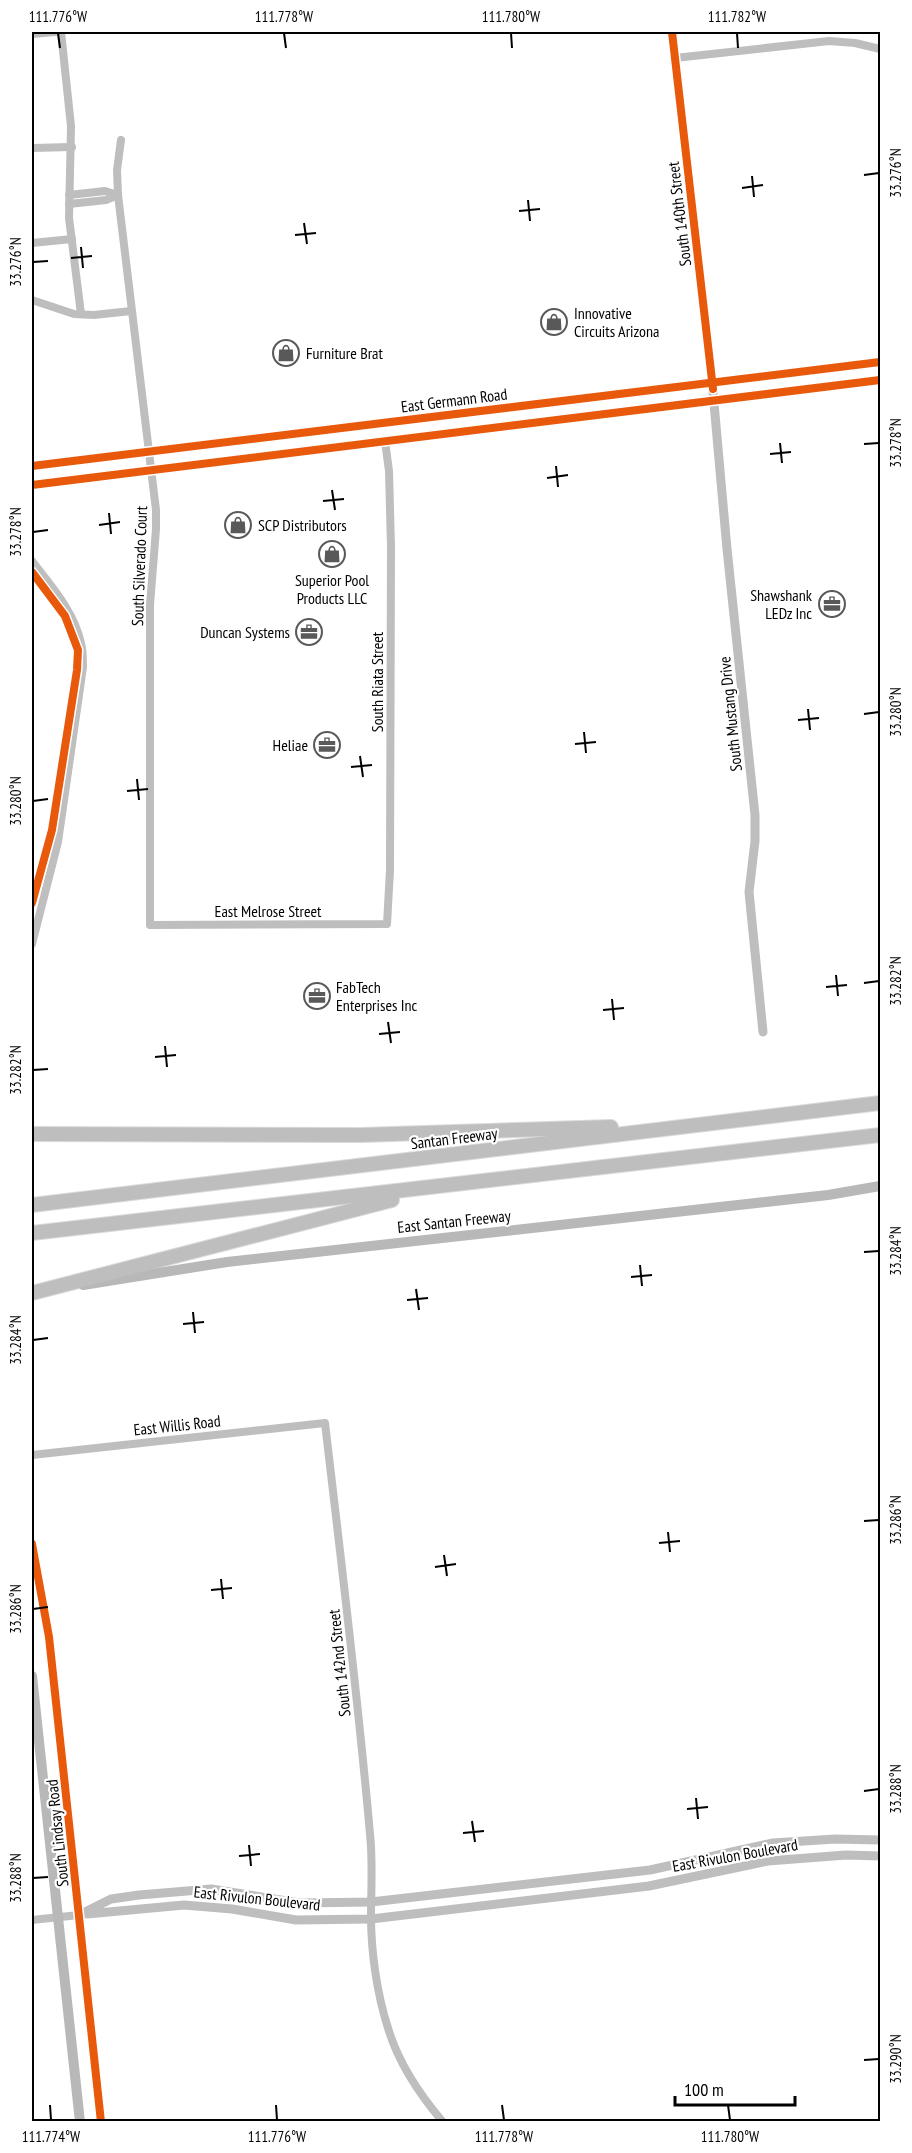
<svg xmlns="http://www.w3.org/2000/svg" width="912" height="2153" viewBox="0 0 912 2153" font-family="'PT Sans Narrow',sans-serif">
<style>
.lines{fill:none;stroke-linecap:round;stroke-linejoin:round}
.canal{stroke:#bfbfbf;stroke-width:8}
.motorway-casing{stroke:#dbdbdb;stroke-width:16}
.minor{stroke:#bebebe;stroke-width:8}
.tertiary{stroke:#bebebe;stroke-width:9}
.secondary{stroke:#b8b8b8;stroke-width:10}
.motorway{stroke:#bebebe;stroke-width:14}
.cycleway-casing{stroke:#fff;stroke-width:11}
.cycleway{stroke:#e8590c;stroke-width:8}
.ticks{fill:none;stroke:#000;stroke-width:2}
.labels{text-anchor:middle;stroke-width:4.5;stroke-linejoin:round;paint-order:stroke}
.street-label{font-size:16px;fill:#000;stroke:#fff}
.poi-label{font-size:16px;fill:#000;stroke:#fff;text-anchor:start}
.neatline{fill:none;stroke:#000;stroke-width:2}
.ticks-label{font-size:15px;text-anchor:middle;fill:#000}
</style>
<rect width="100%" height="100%" fill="#fff"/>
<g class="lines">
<path class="canal" d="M32,561C51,586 74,611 81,643C83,650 83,659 83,667L58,842L32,944"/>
<defs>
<g id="motorway">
<polyline points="32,1134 361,1135 611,1127"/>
<polyline points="32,1205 880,1103"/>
<polyline points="32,1233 880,1135"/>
<polyline points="32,1293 392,1200"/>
</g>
</defs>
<use href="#motorway" class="motorway-casing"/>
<g class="minor">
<polyline points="61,32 71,126 69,218 81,314"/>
<polyline points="32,34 55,32"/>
<polyline points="675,58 829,41 855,43 880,49"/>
<polyline points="121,140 117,170 118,195 156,510 156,529 150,605 150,925 387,924 390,870 391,547 389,471 385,441"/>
<polyline points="32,148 72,147"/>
<polyline points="69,195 105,191 118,195"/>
<polyline points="69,204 106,200 118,195"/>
<polyline points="32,243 72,239"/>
<polyline points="32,300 74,314 94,315 131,311"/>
<path d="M32,1455L325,1423C341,1560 358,1697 370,1834C373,1861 371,1889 371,1916C371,1952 377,1994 388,2028C398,2062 420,2095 443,2122"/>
<polyline points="32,1920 79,1915"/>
</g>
<g class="tertiary">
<polyline points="672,32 713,392 727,549 755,815 755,841 749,892 763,1032"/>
<polyline points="87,1914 184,1905 232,1909 296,1920 371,1919 649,1886 768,1861 846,1855 880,1856"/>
<polyline points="79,1915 111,1899 139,1895 211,1889 300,1903 371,1902 650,1870 773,1843 835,1839 880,1840"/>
</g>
<g class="secondary">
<polyline points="32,466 880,362"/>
<polyline points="32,485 880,380"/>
<polyline points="83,1285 227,1262 828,1195 880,1186"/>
<polyline points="32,1544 49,1637 101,2122"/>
<polyline points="32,1676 80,2122"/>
</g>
<use href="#motorway" class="motorway"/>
<defs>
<g id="cycleway">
<polyline points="672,32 713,389"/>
<polyline points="32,466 880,362"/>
<polyline points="32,485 880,380"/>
<polyline points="32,572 65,616 78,650 77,670 52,830 32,903"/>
<polyline points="32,1544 49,1637 101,2122"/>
</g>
</defs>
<use href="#cycleway" class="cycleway-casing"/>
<use href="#cycleway" class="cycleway"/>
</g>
<path class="ticks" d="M58,33L60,48M284,33L286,48M511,33L512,48M737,33L738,48M864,175L879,173M752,176L754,197M742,188L763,185M528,200L530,221M519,211L540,209M304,223L307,244M295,235L316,233M81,247L83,268M71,258L92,256M33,262L48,261M780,443L782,463M864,444L879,443M770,454L791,452M556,466L558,487M547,478L568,475M332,490L335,510M323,501L344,499M109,513L111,534M99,525L120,522M33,532L48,530M808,709L810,730M864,714L879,712M798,720L819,718M584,732L586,753M575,744L596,742M360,756L363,777M351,767L372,765M137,779L139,800M127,791L148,789M33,801L48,799M836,975L838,996M864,983L879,981M826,987L847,985M612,999L614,1020M603,1010L624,1008M388,1022L391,1043M379,1034L400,1032M165,1046L167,1067M155,1057L176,1055M33,1070L48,1069M864,1252L879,1251M640,1265L642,1286M631,1277L652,1275M416,1289L419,1310M407,1300L428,1298M193,1312L195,1333M183,1324L204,1322M33,1340L48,1338M864,1521L879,1520M668,1532L670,1552M659,1543L680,1541M444,1555L447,1576M435,1567L456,1564M221,1579L223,1599M211,1590L232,1588M33,1609L48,1607M864,1791L879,1789M696,1798L698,1819M687,1809L708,1807M472,1821L475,1842M463,1833L484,1831M249,1845L251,1866M239,1856L260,1854M33,1878L48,1877M864,2060L879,2059M50,2105L51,2120M276,2105L277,2120M502,2105L504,2120M728,2105L730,2120"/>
<defs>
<symbol id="shop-ring" viewBox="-11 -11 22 22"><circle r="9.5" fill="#fff" stroke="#595959" stroke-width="1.5"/><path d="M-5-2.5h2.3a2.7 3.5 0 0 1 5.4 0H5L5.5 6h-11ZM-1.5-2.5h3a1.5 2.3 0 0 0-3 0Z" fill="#595959"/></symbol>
<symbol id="office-ring" viewBox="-11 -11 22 22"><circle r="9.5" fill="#fff" stroke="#595959" stroke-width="1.5"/><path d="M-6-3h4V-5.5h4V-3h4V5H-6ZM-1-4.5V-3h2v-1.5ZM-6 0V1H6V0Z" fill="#595959"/></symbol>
</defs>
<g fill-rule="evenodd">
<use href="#shop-ring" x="539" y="307" width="30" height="30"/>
<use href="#shop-ring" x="271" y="338" width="30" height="30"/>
<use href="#shop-ring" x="223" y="510" width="30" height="30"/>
<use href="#shop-ring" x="317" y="539" width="30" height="30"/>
<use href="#office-ring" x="817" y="589" width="30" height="30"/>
<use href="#office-ring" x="294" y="617" width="30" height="30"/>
<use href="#office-ring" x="312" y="730" width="30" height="30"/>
<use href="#office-ring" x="302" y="981" width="30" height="30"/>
</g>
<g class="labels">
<g class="street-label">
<text transform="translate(679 214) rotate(-97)" y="6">South 140th Street</text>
<text transform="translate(454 400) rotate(-7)" y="6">East Germann Road</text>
<text transform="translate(139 566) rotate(-88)" y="6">South Silverado Court</text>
<text transform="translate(377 682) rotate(-90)" y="6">South Riata Street</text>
<text transform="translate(730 714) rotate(-96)" y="6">South Mustang Drive</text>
<text x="268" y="917">East Melrose Street</text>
<text transform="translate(454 1138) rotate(-7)" y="6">Santan Freeway</text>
<text transform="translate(454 1221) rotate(-6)" y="6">East Santan Freeway</text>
<text transform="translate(177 1425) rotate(-6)" y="6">East Willis Road</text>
<text transform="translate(339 1663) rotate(-96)" y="6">South 142nd Street</text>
<text transform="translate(57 1833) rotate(-96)" y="6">South Lindsay Road</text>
<text transform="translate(735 1855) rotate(-10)" y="6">East Rivulon Boulevard</text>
<text transform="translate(257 1898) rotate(6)" y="6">East Rivulon Boulevard</text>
</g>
<g class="poi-label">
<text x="574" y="319">Innovative<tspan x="574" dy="18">Circuits Arizona</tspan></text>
<text x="306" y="359">Furniture Brat</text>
<text x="258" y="531">SCP Distributors</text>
<text x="332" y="586" text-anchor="middle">Superior Pool<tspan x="332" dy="18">Products LLC</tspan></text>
<text x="812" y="601" text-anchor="end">Shawshank<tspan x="812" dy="18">LEDz Inc</tspan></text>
<text x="290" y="638" text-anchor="end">Duncan Systems</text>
<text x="308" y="751" text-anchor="end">Heliae</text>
<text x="336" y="993">FabTech<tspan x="336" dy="18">Enterprises Inc</tspan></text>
</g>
</g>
<rect width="912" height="2153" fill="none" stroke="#ffffff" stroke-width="66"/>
<path d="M675 2096v9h120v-9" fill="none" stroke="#000000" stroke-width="3"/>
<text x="684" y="2096" font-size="18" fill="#000000" stroke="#ffffff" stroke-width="4.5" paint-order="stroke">100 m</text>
<rect x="33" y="33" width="846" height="2087" class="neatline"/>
<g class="ticks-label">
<text x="58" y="22">111.776°W</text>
<text x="284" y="22">111.778°W</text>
<text x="511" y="22">111.780°W</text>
<text x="737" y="22">111.782°W</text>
<text transform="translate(896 173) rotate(-90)" y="5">33.276°N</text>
<text transform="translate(16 262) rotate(-90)" y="5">33.276°N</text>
<text transform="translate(896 443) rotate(-90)" y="5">33.278°N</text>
<text transform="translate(16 532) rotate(-90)" y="5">33.278°N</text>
<text transform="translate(896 712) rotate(-90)" y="5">33.280°N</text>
<text transform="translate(16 801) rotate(-90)" y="5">33.280°N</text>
<text transform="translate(896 981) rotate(-90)" y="5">33.282°N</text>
<text transform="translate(16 1070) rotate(-90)" y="5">33.282°N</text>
<text transform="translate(896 1251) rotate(-90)" y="5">33.284°N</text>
<text transform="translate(16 1340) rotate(-90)" y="5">33.284°N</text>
<text transform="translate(896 1520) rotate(-90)" y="5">33.286°N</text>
<text transform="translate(16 1609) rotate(-90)" y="5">33.286°N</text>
<text transform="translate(896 1789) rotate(-90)" y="5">33.288°N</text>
<text transform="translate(16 1878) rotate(-90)" y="5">33.288°N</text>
<text transform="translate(896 2059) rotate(-90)" y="5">33.290°N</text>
<text x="51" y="2142">111.774°W</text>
<text x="277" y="2142">111.776°W</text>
<text x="504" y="2142">111.778°W</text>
<text x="730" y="2142">111.780°W</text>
</g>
</svg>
